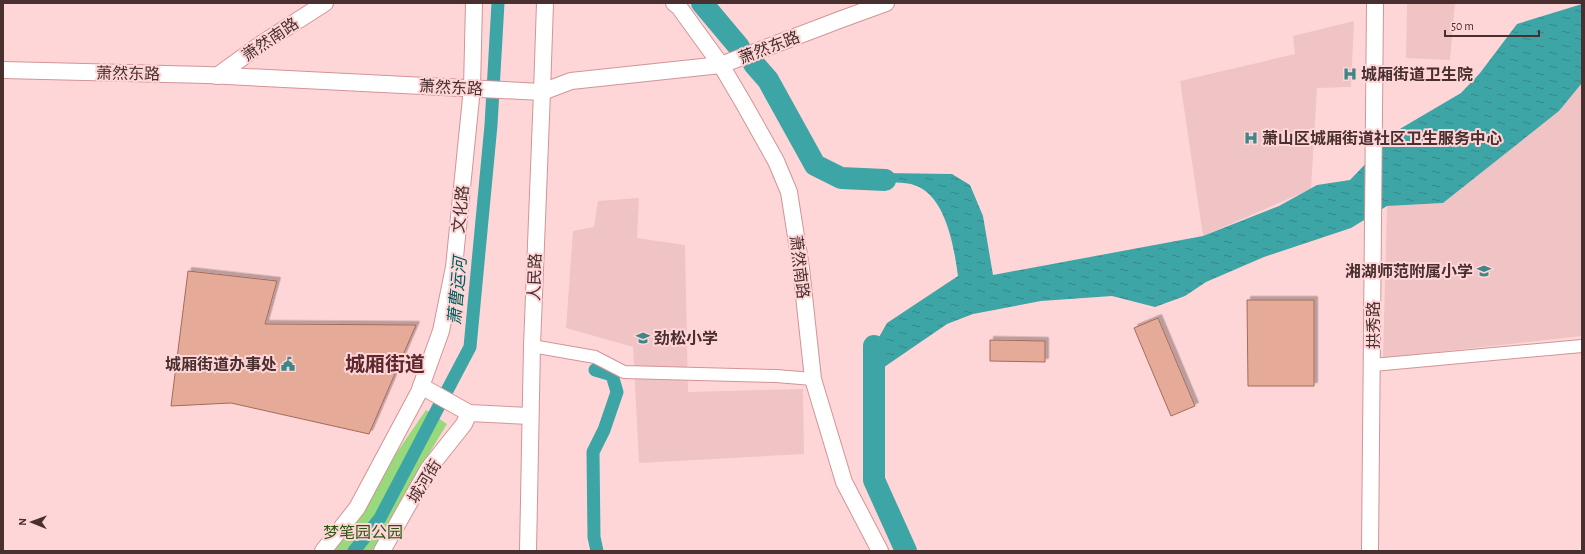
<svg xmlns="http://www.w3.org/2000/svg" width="1585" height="554" viewBox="0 0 1585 554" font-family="'Alegreya Sans','Noto Sans SC',sans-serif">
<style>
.built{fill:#f0c4c5}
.green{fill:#98d97b}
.water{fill:url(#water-ripples)}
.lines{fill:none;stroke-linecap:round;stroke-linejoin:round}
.canal{stroke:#3ea5a6;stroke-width:13}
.river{stroke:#3ea5a6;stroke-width:22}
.building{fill:#e6aa99;stroke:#a26b5b;filter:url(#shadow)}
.street-casing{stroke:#d29497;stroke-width:14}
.secondary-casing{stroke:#d29497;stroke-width:18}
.street{stroke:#fff;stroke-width:12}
.secondary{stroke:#fff;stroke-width:16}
.labels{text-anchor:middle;stroke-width:4;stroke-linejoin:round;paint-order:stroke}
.street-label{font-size:16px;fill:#492f30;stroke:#ffd6d7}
.poi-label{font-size:16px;font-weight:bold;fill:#492f30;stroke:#ffd6d7;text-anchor:start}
.park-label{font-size:16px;fill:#29560e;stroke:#ffd6d7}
.water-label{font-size:17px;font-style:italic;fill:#005d5e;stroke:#ffd6d7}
.district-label{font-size:20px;font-weight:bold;fill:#5c282d;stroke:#ffd6d7}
</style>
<defs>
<pattern id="water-ripples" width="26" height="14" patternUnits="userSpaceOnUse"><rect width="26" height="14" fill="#3ea5a6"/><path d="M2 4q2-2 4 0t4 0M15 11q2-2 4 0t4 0" fill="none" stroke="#368788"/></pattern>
<filter id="shadow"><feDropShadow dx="3.5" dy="-3.5" stdDeviation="0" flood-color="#0004"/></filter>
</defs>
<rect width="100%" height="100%" fill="#ffd6d7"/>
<g class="built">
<polygon points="1407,3 1455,3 1450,60 1406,58"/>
<polygon points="1354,21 1351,87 1317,88 1311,189 1203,236 1180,81 1295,54 1293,36"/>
<polygon points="1582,83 1582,336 1383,358 1387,206 1443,203 1559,111"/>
<polygon points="639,198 637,238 685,245 688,392 803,389 804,454 639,463 633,347 566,328 573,231 594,227 598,201"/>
</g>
<polygon class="green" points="426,410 447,424 406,491 372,551 329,551"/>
<path class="water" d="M1582,4V83L1559,111L1443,203L1387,206L1351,228L1264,257L1206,282L1185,296L1155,307L1112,296L1041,301L973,314L947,324L874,374V346L887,323L958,276C954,247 946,195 914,185C906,182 895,183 886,182L882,173L952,174L970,185L983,216L993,275L1203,236L1279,206L1317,185L1350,180L1398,130L1461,93L1480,73L1517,24Z"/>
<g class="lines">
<g class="canal">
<polyline points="595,370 612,375 617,392 604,430 593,452 594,537 597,551"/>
<polyline points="354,551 380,518 470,347 491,125 498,3"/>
</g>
<g class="river">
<polyline points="702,3 739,47"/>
<polyline points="754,64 768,80 815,165 841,178 885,180"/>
<polyline points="874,346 874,480 906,551"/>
</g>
</g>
<g class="building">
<polygon points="188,271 277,281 265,324 416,325 369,434 231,403 171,406"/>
<polygon points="1247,300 1314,300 1314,386 1248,386"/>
<polygon points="1158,318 1195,406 1171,416 1134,328"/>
<polygon points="990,340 1045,341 1045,362 990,361"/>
</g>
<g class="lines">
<defs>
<g id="street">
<polyline points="532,346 595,357 624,372 776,376 813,379"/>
<polyline points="1373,365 1582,346"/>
</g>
<g id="secondary">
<polyline points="674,3 679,7 721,65 744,104 776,161 789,192 801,268 813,379 844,482 880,551"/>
<polyline points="3,70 207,75 542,92 571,81 721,65 842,19 886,3"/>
<polyline points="217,76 261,44 325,3"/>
<polyline points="421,386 469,413 530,416"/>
<polyline points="323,551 357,508 419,392 441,331 454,267 472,88 474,3"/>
<polyline points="382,551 429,468 464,424 469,413"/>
<polyline points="528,551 532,346 542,92 545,3"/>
<polyline points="1370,551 1375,3"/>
</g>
</defs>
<use href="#street" class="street-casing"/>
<use href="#secondary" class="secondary-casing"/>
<use href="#street" class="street"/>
<use href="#secondary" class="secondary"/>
</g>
<defs>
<symbol id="hospital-bare" viewBox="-9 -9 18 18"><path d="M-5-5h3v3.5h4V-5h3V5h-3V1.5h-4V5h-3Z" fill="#3e8687" stroke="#ffd6d7" stroke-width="2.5" paint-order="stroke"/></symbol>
<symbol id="school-bare" viewBox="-9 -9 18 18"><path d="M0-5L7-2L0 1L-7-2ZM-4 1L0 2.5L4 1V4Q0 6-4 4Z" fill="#3e8687" stroke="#ffd6d7" stroke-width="2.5" paint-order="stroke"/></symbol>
<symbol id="civic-bare" viewBox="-9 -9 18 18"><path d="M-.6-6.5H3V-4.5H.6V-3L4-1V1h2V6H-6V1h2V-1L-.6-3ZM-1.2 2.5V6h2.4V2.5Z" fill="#3e8687" stroke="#ffd6d7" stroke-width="2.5" paint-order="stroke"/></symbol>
</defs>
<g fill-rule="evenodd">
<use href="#hospital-bare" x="1340" y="64" width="20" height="20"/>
<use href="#hospital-bare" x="1241" y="128" width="20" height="20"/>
<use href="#school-bare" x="1474" y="261" width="20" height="20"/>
<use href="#school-bare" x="633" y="328" width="20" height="20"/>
<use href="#civic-bare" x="278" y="354" width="20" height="20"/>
</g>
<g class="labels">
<g class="street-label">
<text transform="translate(270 39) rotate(-34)" y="6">萧然南路</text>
<text transform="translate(769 47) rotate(-21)" y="6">萧然东路</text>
<text transform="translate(128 73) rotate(1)" y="6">萧然东路</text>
<text transform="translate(451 87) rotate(3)" y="6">萧然东路</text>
<text transform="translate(460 209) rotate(-84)" y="6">文化路</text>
<text transform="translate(800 267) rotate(83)" y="6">萧然南路</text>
<text transform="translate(534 277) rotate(-88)" y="6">人民路</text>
<text transform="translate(1373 325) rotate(-90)" y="6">拱秀路</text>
<text transform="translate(424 481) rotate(-58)" y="6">城河街</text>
</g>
<g class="poi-label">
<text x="1361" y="80">城厢街道卫生院</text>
<text x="1262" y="144">萧山区城厢街道社区卫生服务中心</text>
<text x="1473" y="277" text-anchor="end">湘湖师范附属小学</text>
<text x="654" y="344">劲松小学</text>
<text x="277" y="370" text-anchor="end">城厢街道办事处</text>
</g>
<g class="park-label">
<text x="363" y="538">梦笔园公园</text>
</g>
<g class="water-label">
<text transform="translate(457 291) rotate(-85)" y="6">萧曹运河</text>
</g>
<g class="district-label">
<text x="385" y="371">城厢街道</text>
</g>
</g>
<rect width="1585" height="554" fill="none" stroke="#492f30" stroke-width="8"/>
<g transform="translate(32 522) rotate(271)" stroke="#ffd6d7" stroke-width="3" paint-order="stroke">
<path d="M0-3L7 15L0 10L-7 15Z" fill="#492f30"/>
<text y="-6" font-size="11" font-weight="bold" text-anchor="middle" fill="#492f30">N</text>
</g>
<path d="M1445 30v6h94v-6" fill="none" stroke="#492f30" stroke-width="2"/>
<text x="1451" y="30" font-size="12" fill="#492f30" stroke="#ffd6d7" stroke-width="3" paint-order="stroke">50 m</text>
</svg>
